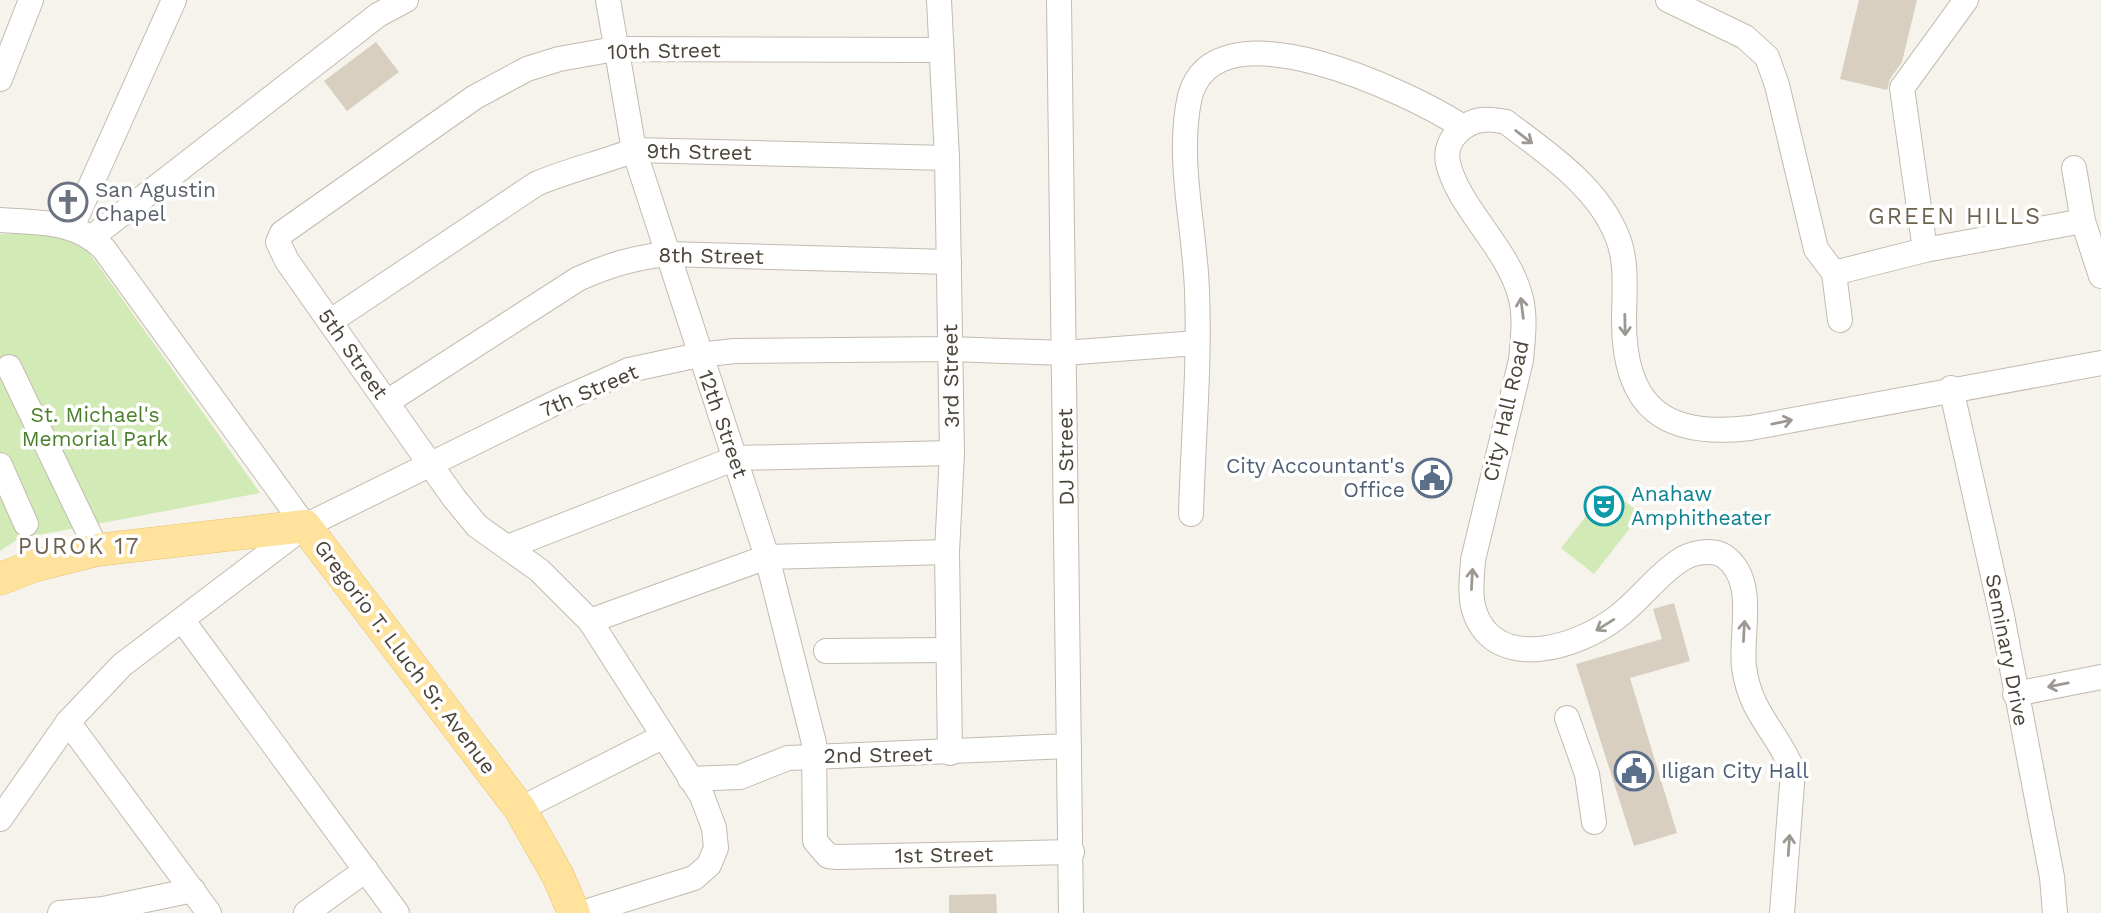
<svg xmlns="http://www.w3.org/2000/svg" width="2101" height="913" viewBox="0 0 2101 913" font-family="'Work Sans',sans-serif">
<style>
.green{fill:#d2eab5}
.building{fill:#d8cfc1}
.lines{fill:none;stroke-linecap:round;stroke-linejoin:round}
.minor-casing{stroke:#c2bbae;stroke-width:26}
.major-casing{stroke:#e6c16a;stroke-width:33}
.minor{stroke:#fff;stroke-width:24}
.major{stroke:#ffe39c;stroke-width:32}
.oneway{stroke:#9c9892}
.labels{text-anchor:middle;stroke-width:7;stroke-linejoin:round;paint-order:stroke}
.street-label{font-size:21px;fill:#4b4439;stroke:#fff}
.worship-label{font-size:21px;fill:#5b616d;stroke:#fff;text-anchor:start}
.park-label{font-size:21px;fill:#4a7f2a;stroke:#fff}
.service-label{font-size:21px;fill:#4e5e75;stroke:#fff;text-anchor:end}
.culture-label{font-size:21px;fill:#0d838f;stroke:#fff;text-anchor:start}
.neighbourhood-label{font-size:23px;letter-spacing:2px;fill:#6e6250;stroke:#fff}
</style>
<rect width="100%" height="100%" fill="#f6f3ec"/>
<g class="green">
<polygon points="0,234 76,234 260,493 18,539 0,551"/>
<polygon points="1608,488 1641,514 1594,574 1561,548"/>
</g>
<g class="building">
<polygon points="1859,0 1917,0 1902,62 1890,79 1887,90 1840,79"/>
<polygon points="376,42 399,72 347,111 324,81"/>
<polygon points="1674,603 1690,661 1630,678 1677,833 1634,846 1576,664 1662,639 1653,609"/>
<polygon points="996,894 997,913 949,913 949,895"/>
</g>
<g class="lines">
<defs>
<g id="minor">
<polyline points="608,0 634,150 767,557 814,743 815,841 828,856 837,857 1072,852"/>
<polyline points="939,0 947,158 952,453 947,552 950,753"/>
<polyline points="1059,0 1071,913"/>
<polyline points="1668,0 1745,37 1767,57 1777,85 1816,249 1834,273 1840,320"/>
<polyline points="0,79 31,0"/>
<polyline points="2074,168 2083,221 2101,276"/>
<path d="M0,220C39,223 75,220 104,249L305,526"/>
<polyline points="72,227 174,0"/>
<polyline points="92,237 378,15 406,0"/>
<polyline points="1925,250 1902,88 1966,0"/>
<polyline points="1834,273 1925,250 2083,221"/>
<path d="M331,321L536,184C568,170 602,163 634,150L947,158"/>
<polyline points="9,367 97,550"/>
<polyline points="1951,388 2002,616 2052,877 2055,913"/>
<path d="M387,402L578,279C608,265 635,257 668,254L949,262"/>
<polyline points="0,465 26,524"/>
<path d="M1191,514C1193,440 1200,365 1197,291C1195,227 1176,159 1190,96C1216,0 1409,92 1463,127"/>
<polyline points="508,547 736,458 952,453"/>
<polyline points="183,621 397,913"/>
<polyline points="590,621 767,557 947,552"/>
<polyline points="826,651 948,650"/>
<polyline points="2015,694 2101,677"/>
<polyline points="1567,718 1587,774 1594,822"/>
<polyline points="68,722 209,913"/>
<polyline points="690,779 740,777 788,758 1069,746"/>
<polyline points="520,809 662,737"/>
<polyline points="0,819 68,722 122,665 305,526 557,402 629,370 699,355 735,351 950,349 1064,353 1197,343"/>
<polyline points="60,913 103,909 193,890"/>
<polyline points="306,913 366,870"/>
<polyline points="582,913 694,878 709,865 716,848 714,828 702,796 590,621 539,570 477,526 454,498 287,261 278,242 282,233 475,97 527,69 559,59 615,49 940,50"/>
<path d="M1782,913L1793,771C1778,732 1750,714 1744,667C1740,632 1758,580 1724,556C1712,548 1690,553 1679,561C1655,577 1639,601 1616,618C1578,647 1497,673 1475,613C1469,596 1472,577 1473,560L1521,360C1523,338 1526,316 1520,295C1507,247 1458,207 1448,163C1445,150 1451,138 1460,130C1474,118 1489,118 1506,122C1547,153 1597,186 1617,236C1628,262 1624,293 1624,321C1624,409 1666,438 1750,428L2101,363"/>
</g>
<polyline id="major" points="0,579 33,566 97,550 305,526 520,809 558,876 574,913"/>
</defs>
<use href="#minor" class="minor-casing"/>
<use href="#major" class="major-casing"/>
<use href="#minor" class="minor"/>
<use href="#major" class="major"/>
</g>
<defs><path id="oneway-shaft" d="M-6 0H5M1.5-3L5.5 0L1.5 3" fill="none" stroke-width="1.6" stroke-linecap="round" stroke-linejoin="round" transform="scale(1.75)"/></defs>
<g class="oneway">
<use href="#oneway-shaft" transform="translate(1524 137) rotate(38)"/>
<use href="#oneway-shaft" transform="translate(1522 308) rotate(-97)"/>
<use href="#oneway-shaft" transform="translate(1625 325) rotate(89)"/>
<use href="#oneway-shaft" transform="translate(1782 422) rotate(-12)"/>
<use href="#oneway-shaft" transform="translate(1472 579) rotate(-87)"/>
<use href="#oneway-shaft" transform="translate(1605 625) rotate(148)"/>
<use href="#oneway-shaft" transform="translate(1744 631) rotate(-87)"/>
<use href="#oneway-shaft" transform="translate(2058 685) rotate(169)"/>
<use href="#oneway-shaft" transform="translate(1789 845) rotate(-86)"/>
</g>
<defs>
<symbol id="church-ring" viewBox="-11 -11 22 22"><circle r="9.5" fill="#fff" stroke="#6b7280" stroke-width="1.5"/><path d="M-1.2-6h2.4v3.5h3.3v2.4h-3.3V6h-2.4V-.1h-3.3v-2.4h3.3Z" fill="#6b7280"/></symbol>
<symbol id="civic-ring" viewBox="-11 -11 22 22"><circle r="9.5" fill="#fff" stroke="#5c6f8a" stroke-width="1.5"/><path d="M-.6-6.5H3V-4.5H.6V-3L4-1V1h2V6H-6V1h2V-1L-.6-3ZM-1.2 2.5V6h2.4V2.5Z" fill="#5c6f8a"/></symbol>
<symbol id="theatre-ring" viewBox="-11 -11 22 22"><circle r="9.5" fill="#fff" stroke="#0f9aa8" stroke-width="1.5"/><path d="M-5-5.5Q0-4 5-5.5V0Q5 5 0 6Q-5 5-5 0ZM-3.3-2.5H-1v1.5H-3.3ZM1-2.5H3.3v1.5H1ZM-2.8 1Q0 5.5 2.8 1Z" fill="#0f9aa8"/></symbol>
</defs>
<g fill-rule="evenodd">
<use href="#church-ring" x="46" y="180" width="44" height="44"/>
<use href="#civic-ring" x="1410" y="456" width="44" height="44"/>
<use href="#theatre-ring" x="1582" y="484" width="44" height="44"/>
<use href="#civic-ring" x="1612" y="749" width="44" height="44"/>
</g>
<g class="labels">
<g class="street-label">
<text transform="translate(664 51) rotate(-1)" y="7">10th Street</text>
<text transform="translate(699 152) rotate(1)" y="7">9th Street</text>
<text transform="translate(711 256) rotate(1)" y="7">8th Street</text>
<text transform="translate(353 354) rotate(55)" y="7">5th Street</text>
<text transform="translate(951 376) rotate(-91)" y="7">3rd Street</text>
<text transform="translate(589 391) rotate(-23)" y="7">7th Street</text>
<text transform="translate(1506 411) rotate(-77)" y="7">City Hall Road</text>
<text transform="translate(723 424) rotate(71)" y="7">12th Street</text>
<text transform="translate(1066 457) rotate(-91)" y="7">DJ Street</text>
<text transform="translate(2007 650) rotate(79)" y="7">Seminary Drive</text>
<text transform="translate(405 657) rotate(53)" y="7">Gregorio T. Lluch Sr. Avenue</text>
<text transform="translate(878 755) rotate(-1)" y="7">2nd Street</text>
<text transform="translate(944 855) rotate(-1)" y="7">1st Street</text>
</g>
<g class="worship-label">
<text x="95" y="197">San Agustin<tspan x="95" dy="24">Chapel</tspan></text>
</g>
<g class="park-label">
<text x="95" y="422">St. Michael's<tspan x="95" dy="24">Memorial Park</tspan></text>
</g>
<g class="service-label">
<text x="1405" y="473">City Accountant's<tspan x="1405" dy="24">Office</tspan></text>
<text x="1661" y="778" text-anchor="start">Iligan City Hall</text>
</g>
<g class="culture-label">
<text x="1631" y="501">Anahaw<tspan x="1631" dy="24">Amphitheater</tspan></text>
</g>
<g class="neighbourhood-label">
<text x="1955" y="224">GREEN HILLS</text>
<text x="79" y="554">PUROK 17</text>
</g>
</g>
</svg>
